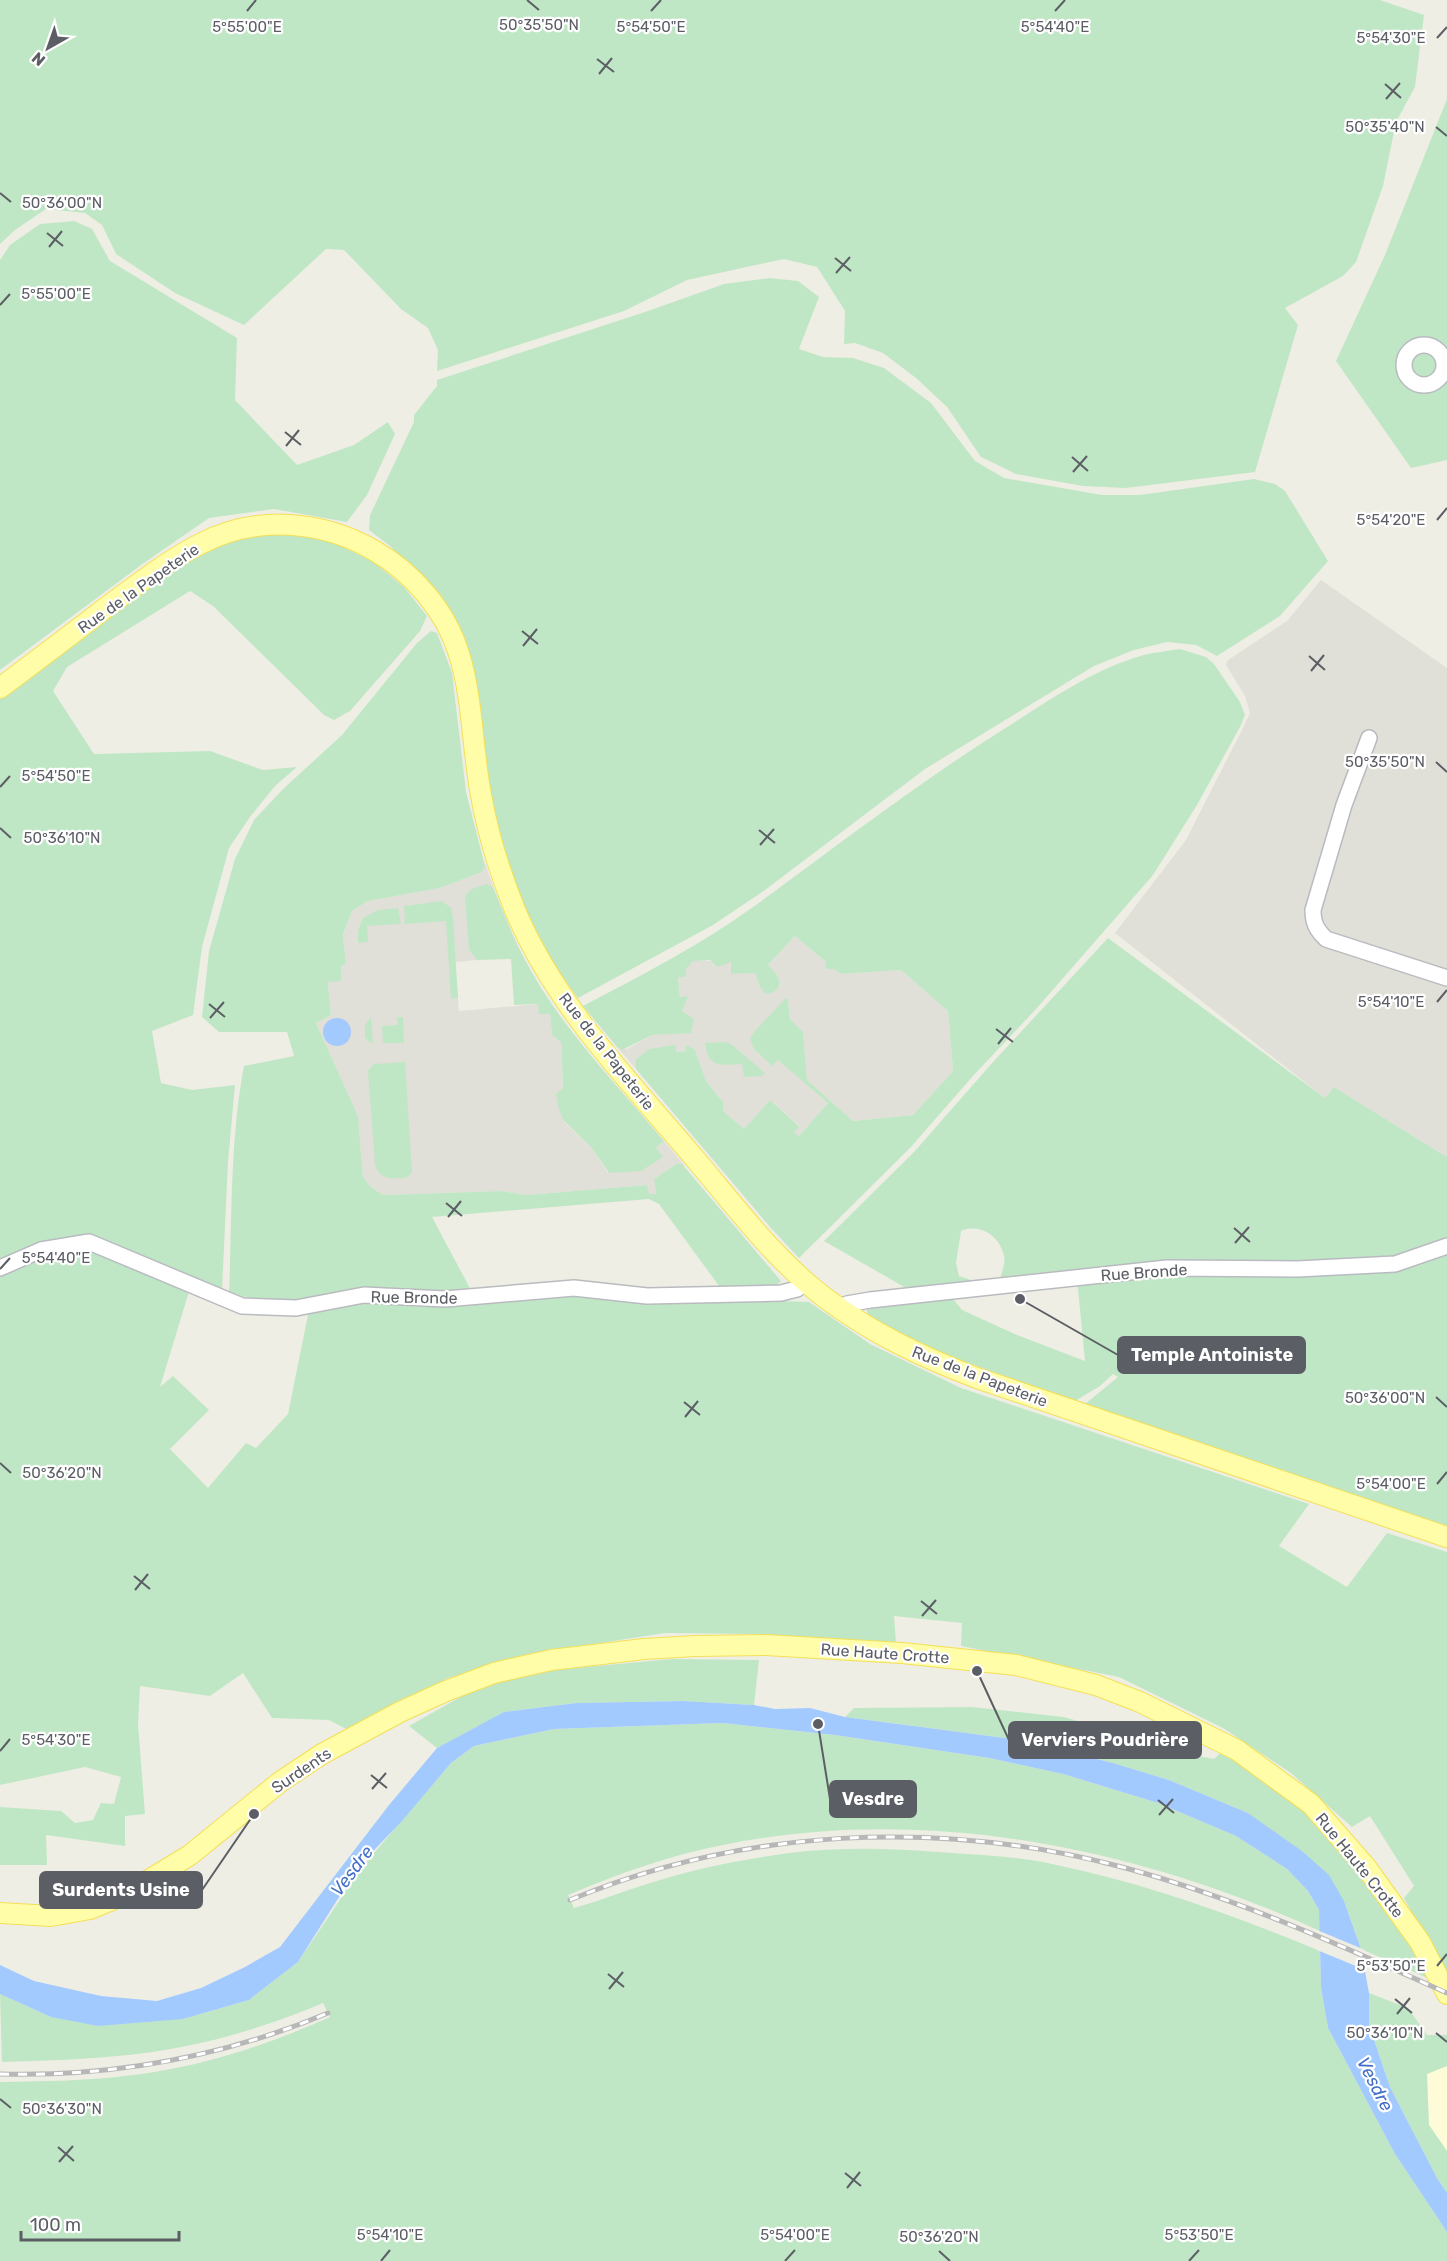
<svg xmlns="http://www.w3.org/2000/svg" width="1447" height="2261" viewBox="0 0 1447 2261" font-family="Rubik,sans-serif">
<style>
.commercial{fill:#fefbd9}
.industrial{fill:#e0dfd8}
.green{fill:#c0e7c5}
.water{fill:#a3caff}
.pier{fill:#efeee4}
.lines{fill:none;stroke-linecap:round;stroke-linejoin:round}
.minor-casing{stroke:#b9bbc0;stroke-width:18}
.major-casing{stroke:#f4df57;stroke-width:22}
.minor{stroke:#fff;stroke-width:15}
.major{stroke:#fffda8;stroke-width:20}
.rail-casing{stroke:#b7b7b8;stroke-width:5}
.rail{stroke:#fff;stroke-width:3;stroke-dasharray:9;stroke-linecap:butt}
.ticks{fill:none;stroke:#5c5e65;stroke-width:2}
.labels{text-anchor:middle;stroke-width:4.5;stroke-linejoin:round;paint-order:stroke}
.street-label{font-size:16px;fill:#5c5e65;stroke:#fff}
.water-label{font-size:18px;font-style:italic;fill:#4370c6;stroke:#fff}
.ticks-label{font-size:15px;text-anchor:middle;fill:#5c5e65;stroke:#fff;stroke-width:4.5;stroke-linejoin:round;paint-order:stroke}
.leader{fill:none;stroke:#5c5e65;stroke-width:2}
.callout-dot{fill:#5c5e65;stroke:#fff;stroke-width:2}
.callout{fill:#5c5e65;stroke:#5c5e65;stroke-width:2}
.callout-label{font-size:18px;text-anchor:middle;font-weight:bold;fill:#fff}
</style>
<rect width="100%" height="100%" fill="#efeee4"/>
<polygon class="commercial" points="1447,2066 1447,2151 1429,2125 1427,2073"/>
<g class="industrial">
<polygon points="1321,580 1447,668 1447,1157 1334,1087 1325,1098 1115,933 1186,840 1244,726 1250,713 1245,696 1226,665 1228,660 1287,621"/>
<polygon points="485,863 494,889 491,886 469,950 477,960 455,962 459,1011 539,1004 550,1014 552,1035 561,1042 564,1122 591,1147 608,1173 662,1157 656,1148 664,1141 685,1166 676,1164 654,1179 656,1194 648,1194 647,1185 526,1195 502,1191 383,1195 371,1187 363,1177 358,1116 316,1023 331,1015 328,982 341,966 346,964 343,936 352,911 368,901 440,888 482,872"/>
<polygon points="795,936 840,974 901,970 948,1011 953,1071 913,1115 853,1121 807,1080 803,1032 790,1019 788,1000 753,1033 754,1049 772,1066 778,1059 828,1103 799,1136 794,1132 799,1125 770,1100 744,1130 723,1111 720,1098 706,1081 695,1050 675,1052 675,1046 649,1049 635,1060 636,1069 617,1047 627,1049 652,1035 691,1032 682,1011 687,997 680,997 678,977 693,960 731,962 732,974 762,972"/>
</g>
<g class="green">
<polygon points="0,0 1380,0 1424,15 1415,87 1396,122 1383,186 1356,262 1343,276 1285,308 1298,325 1255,472 1126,488 1083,486 1016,474 981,457 947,407 916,378 883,353 855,343 844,344 845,311 817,267 784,259 687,280 624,311 437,371 438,350 428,328 401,309 344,250 326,249 244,325 175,293 116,254 102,225 85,213 46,209 15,230 0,244"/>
<polygon points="1447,99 1447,460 1411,468 1336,361 1385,255"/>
<polygon points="74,221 92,229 110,261 237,338 235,400 297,465 354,445 388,422 395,434 367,495 347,522 274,509 209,518 141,565 0,670 0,260 10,245 40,224"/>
<polygon points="769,278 798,281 819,297 799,349 823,357 853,358 884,368 931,403 975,461 1004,478 1102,495 1140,495 1254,479 1275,484 1285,491 1328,561 1280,616 1217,656 1196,645 1167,642 1134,650 1094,666 925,769 765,890 713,925 578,998 538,944 506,870 485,789 467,644 439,593 389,545 369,530 370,515 414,422 414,415 437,386 437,380 645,312 724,284"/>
<polygon points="258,533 313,536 332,542 374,562 404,587 427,616 420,631 350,711 334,720 324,715 213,606 190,591 67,667 53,691 94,754 210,751 263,770 297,767 275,786 250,817 229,848 202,947 193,1015 152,1031 161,1083 192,1090 235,1085 228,1162 222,1291 87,1237 0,1265 0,699 167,574 219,543"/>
<path d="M431,631L437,633L452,673L466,792L485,866L482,872L440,888L368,901L352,911L343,935L346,964L341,966V981L328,982L331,1015L316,1023L358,1116L363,1177L371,1187L383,1195L502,1191L526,1195L647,1185L649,1194H656L654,1179L676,1164H682L781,1281L771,1291L722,1290L659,1204L649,1199L432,1217L473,1294L308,1304L229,1295C232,1220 230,1139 244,1066L294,1056L287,1032H219L202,1017L209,951L235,859L254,820L283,789L342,735L417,643Z"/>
<path d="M1180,649L1206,657L1214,664L1240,702L1245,715L1240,727L1197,805L1153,875L1037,1008L972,1077L911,1147L799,1258L771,1228L636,1069L635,1060L649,1049L675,1045L676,1052L686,1051V1045L695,1050L706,1081L723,1102V1111L744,1129L770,1100L799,1126L794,1132L799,1136L828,1103L778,1060L772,1066L754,1049L750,1039L753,1033L786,998L788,1000L790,1019L803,1032L807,1080L853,1121L913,1115L953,1071L948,1011L901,970L840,974L834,969H826V962L795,936L768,965C774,972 782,977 778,988C763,1004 759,983 755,973L731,974V962L718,967L710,960L693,961L686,969V977H678L680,997L688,996L682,1011L694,1019L691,1033L652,1035L622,1050L617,1047L583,1006C642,975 702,944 756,905C838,845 918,783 1004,729C1048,701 1093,669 1144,655C1156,652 1168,651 1180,649Z"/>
<path d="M486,884L491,886L494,889C503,911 512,935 523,956C558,1025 615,1082 664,1141L656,1148L663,1157L641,1171L609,1173L591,1147L564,1121L559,1110L556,1094L563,1088L561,1042L552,1035L550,1014H539L538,1004L514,1005L511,959L477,960L469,950L465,896L472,889Z"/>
<polygon points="442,901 451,908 453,919 458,998 451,999 446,921 405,924 404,906"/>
<polygon points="398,908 401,924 367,926 368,942 358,943 358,931 363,918 378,910"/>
<path d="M1108,938L1325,1098L1334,1087L1447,1157V1242L1397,1257L1000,1280C1001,1273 1006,1263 1004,1256C1000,1236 980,1223 961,1231L956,1263L959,1276L971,1280L972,1285L913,1292L824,1241L914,1152L993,1062Z"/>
<polygon points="371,1017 373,1044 365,1038 365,1025"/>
<polygon points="397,1017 403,1017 404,1043 383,1043 382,1026 398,1025"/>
<path d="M725,1042L731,1044L765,1073L762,1076L744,1077L742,1064C720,1065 709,1069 705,1043Z"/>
<path d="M405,1062L412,1172L406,1178C392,1178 381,1181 375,1165L368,1071L374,1064Z"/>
<polygon points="92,1248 191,1285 160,1387 173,1376 209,1410 170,1449 208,1488 246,1443 256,1448 288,1414 309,1310 367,1299 475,1304 569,1293 809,1302 870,1344 961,1388 1309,1504 1279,1546 1347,1587 1387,1533 1447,1552 1447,1976 1404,1898 1414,1886 1370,1816 1352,1827 1291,1773 1223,1728 1119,1677 961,1646 962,1623 894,1616 896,1643 757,1634 665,1633 529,1654 448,1678 350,1731 329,1720 272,1718 243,1673 210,1696 140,1686 138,1724 145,1814 125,1816 125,1846 46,1835 47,1865 0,1865 0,1807 61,1811 75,1823 93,1820 101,1803 114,1804 121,1777 85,1767 0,1785 0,1276 35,1257"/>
<polygon points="1447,1250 1447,1530 1085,1404 1118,1377 1113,1374 1100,1386 1075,1401 937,1352 868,1316 866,1306 950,1295 962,1310 1017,1335 1085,1361 1077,1279 1195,1272 1299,1274"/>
<polygon points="672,1659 759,1660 754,1705 683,1701 576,1703 505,1712 437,1748 409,1726 478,1687 543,1671"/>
<path d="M972,1707L1064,1717L1194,1755L1214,1759L1222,1751C1250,1770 1278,1789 1304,1811C1355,1856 1396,1922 1432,1980L1361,1949L1344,1901L1248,1813L1169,1780L1113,1763L1020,1740L845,1717L854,1708Z"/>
<path d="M723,1723L835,1735L989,1758L1063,1774L1158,1803L1236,1836L1287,1869L1308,1891L1319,1910L1320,1931C1135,1847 925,1804 723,1845C670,1855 618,1874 568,1895L574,1908C603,1900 631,1888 660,1880C702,1867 746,1859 789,1853C839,1847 890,1848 939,1852C977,1855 1016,1856 1052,1864C1145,1883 1233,1915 1320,1951L1321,1988L1328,2028L1395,2154L1447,2232V2261H0V2082C44,2081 89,2081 133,2075C200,2067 268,2045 330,2017L323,2003C262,2029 196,2048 129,2055C87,2059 44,2061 2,2062L0,1994L51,2017L183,2019L249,2000L298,1962L362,1867L451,1763L474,1746L554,1729Z"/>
<polygon points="1369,1993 1408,2008 1427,2035 1447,2035 1447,2066 1427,2074 1429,2125 1447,2151 1447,2193 1437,2178 1390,2087 1369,2025"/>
</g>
<g class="water">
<circle cx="337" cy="1032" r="14"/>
<polygon points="683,1701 754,1705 775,1709 810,1708 845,1717 1020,1740 1113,1763 1169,1780 1248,1813 1302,1851 1329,1875 1344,1901 1361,1949 1369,1993 1369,2025 1390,2087 1437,2178 1447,2193 1447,2232 1395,2154 1328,2028 1321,1988 1319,1910 1308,1891 1287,1869 1236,1836 1158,1803 1063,1774 989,1758 835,1735 723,1723 554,1729 474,1746 451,1763 402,1821 358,1867 298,1962 249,2000 183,2019 98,2026 51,2017 0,1994 0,1965 34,1981 101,1996 157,2001 201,1988 245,1967 280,1947 389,1805 437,1748 504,1712 576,1703"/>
</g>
<polygon class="pier" points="1317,1930 1365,1950 1368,1971 1317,1950"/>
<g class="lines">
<defs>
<g id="minor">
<circle cx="1424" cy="365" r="20"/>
<path d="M1369,738L1344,805L1313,910C1313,924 1317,930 1326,939L1447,978"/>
<polyline points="0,1268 41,1250 89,1242 242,1306 296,1308 364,1295 445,1299 574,1288 647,1296 781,1293 797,1289 805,1282"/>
<polyline points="840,1308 847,1304 870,1300 1167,1268 1297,1269 1395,1264 1447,1246"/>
</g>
<g id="major">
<path d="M0,688C36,661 72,634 108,606C138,584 168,560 202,543C256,515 323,520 375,551C413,573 446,611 459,654C473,699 472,748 481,795C488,835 500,873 515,910C554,1004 631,1083 696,1160C736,1207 774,1259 824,1297C871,1333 922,1357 977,1378L1447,1537"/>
<polyline points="0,1913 51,1916 90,1909 126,1894 190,1855 280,1782 322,1754 400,1712 446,1691 494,1673 551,1660 644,1649 695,1646 766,1645 902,1653 1016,1665 1096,1685 1140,1702 1237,1750 1311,1804 1366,1867 1420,1942 1447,1994"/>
</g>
</defs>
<use href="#minor" class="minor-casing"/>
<use href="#major" class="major-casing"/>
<use href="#minor" class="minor"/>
<use href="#major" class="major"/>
<defs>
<g id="rail">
<path d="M570,1900C744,1828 937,1819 1118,1866C1232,1896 1340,1945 1447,1993"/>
<path d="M0,2074C113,2077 223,2057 328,2013"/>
</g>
</defs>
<use href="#rail" class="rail-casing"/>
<use href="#rail" class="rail"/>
</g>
<path class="ticks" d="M527,0L539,10M247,11L256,0M651,11L661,0M1055,11L1065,0M1437,38L1447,27M597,59L614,72M599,74L612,58M1385,84L1401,98M1386,99L1400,83M1436,127L1447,136M0,193L11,202M47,233L63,246M49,247L62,231M835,258L851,271M836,273L850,257M0,305L10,294M285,432L301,445M286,446L299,430M1072,457L1088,471M1073,472L1087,456M1437,520L1447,508M522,631L538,644M523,646L537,629M1309,656L1325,670M1311,671L1324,655M1436,762L1447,772M0,787L10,776M0,828L11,838M759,830L775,843M760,845L774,829M1437,1002L1447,990M209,1004L225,1017M210,1018L224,1002M996,1029L1013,1042M998,1044L1011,1028M446,1203L462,1216M448,1217L461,1201M1234,1228L1250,1242M1235,1243L1249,1227M0,1269L10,1258M1436,1397L1447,1407M684,1402L700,1415M685,1417L698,1401M0,1463L11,1473M1437,1484L1447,1472M134,1576L150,1589M135,1590L148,1574M921,1601L937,1614M922,1616L936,1600M0,1751L10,1739M371,1775L387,1788M372,1789L386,1773M1158,1800L1174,1813M1159,1815L1173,1799M1437,1966L1447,1954M608,1974L624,1987M609,1989L623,1972M1395,1999L1412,2013M1397,2014L1410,1998M1436,2033L1447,2042M0,2099L11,2108M58,2147L74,2161M59,2162L73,2146M845,2173L861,2186M847,2188L860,2172M939,2251L950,2261M381,2261L390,2250M785,2261L795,2250M1189,2261L1199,2250"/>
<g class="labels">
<g class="street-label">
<text transform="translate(138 588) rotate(-35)" y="6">Rue de la Papeterie</text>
<text transform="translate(607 1051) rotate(52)" y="6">Rue de la Papeterie</text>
<text transform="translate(1144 1272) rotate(-4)" y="6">Rue Bronde</text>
<text transform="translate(414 1297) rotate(1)" y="6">Rue Bronde</text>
<text transform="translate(980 1376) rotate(21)" y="6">Rue de la Papeterie</text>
<text transform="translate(885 1653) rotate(4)" y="6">Rue Haute Crotte</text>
<text transform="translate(301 1770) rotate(-34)" y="6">Surdents</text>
<text transform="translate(1360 1865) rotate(51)" y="6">Rue Haute Crotte</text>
</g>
<g class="water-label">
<text transform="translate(352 1871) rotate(-53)" y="6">Vesdre</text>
<text transform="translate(1375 2084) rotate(63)" y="6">Vesdre</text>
</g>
</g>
<g class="ticks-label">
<text x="539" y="30">50°35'50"N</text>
<text x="247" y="32">5°55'00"E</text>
<text x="651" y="32">5°54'50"E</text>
<text x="1055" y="32">5°54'40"E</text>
<text x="1391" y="43">5°54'30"E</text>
<text x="1385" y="132">50°35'40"N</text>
<text x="62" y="208">50°36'00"N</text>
<text x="56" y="299">5°55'00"E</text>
<text x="1391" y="525">5°54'20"E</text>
<text x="1385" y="767">50°35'50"N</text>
<text x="56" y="781">5°54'50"E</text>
<text x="62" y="843">50°36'10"N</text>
<text x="1391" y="1007">5°54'10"E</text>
<text x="56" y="1263">5°54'40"E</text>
<text x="1385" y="1403">50°36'00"N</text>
<text x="62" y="1478">50°36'20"N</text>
<text x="1391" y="1489">5°54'00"E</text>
<text x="56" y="1745">5°54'30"E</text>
<text x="1391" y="1971">5°53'50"E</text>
<text x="1385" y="2038">50°36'10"N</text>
<text x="62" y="2114">50°36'30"N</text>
<text x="390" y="2240">5°54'10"E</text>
<text x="795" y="2240">5°54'00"E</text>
<text x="1199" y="2240">5°53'50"E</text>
<text x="939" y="2242">50°36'20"N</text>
</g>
<path class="leader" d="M1020 1299L1118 1355M977 1671L1009 1740M818 1724L830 1799M254 1814L202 1890"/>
<g class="callout-dot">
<circle cx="1020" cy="1299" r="6"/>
<circle cx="977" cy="1671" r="6"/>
<circle cx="818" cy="1724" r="6"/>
<circle cx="254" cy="1814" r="6"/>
</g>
<g class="callout">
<rect x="1118" y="1337" width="187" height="36" rx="6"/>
<rect x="1009" y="1722" width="192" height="36" rx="6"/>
<rect x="830" y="1781" width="86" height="36" rx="6"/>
<rect x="40" y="1872" width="162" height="36" rx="6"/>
</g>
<g class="callout-label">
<text x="1212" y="1361">Temple Antoiniste</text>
<text x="1105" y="1746">Verviers Poudrière</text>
<text x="873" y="1805">Vesdre</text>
<text x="121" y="1896">Surdents Usine</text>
</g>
<g transform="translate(48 48) rotate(220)" stroke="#ffffff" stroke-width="4.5" paint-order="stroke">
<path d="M0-4.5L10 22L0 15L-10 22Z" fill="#5c5e65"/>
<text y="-9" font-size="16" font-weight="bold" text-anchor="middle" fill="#5c5e65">N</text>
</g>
<path d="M21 2231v9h158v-9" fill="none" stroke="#5c5e65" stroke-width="3"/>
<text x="30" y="2231" font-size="18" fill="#5c5e65" stroke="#ffffff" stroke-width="4.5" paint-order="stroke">100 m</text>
</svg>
